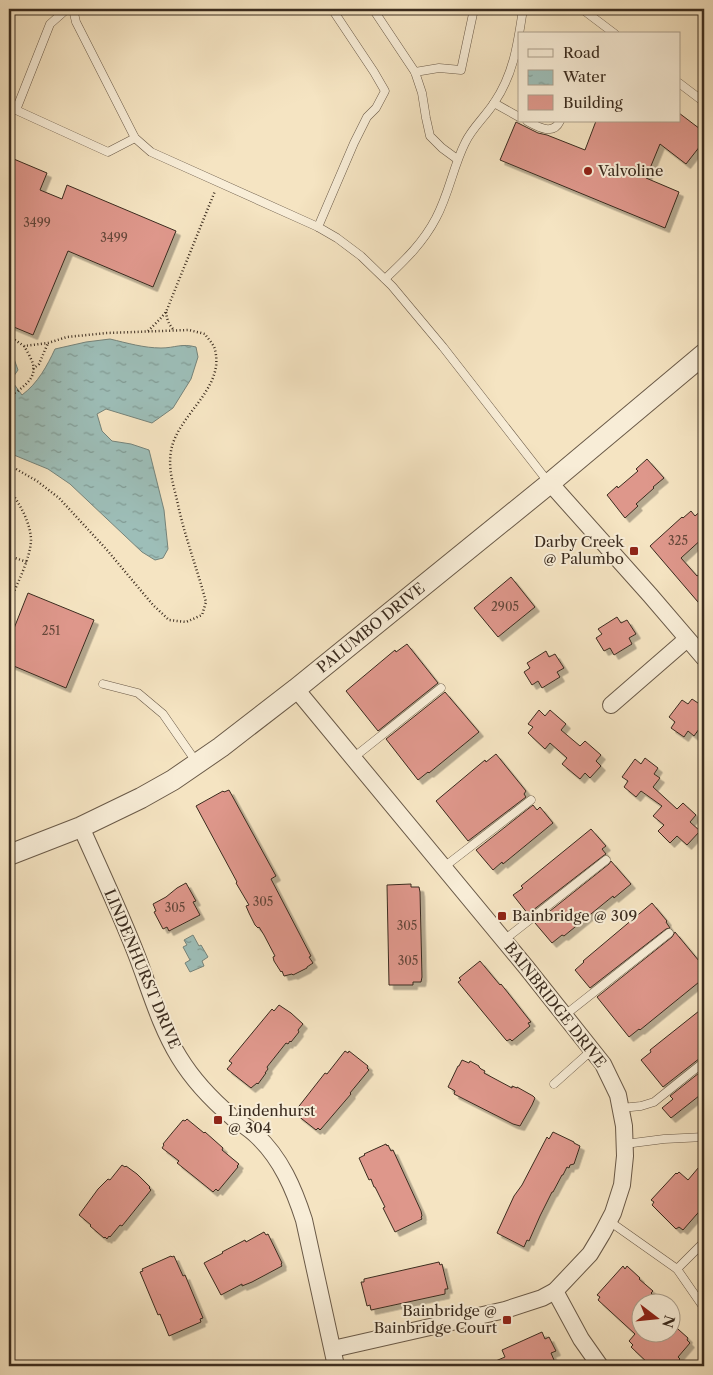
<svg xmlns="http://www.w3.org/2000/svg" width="713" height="1375" viewBox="0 0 713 1375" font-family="'Libre Caslon Text',serif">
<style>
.water{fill:url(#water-ripples);stroke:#76847b}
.building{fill:#de978b;stroke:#3b2c1f;filter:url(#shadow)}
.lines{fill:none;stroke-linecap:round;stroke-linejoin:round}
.service-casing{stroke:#6a5a48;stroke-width:9}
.minor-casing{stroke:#6a5a48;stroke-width:18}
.tertiary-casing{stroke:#6a5a48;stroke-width:22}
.path{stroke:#3b2c1f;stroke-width:2.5;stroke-dasharray:1 2.5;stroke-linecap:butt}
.service{stroke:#f8edd7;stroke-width:8}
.minor{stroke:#f8edd7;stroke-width:16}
.tertiary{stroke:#f8edd7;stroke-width:20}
.poi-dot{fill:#8f2418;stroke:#f8edd7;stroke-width:2}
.labels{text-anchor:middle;stroke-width:4;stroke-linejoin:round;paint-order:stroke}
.number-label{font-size:12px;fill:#64473a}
.poi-label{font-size:15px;fill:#3b2c1f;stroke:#f8edd7;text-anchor:start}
.street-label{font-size:15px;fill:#3b2c1f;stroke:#f8edd7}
</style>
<defs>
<pattern id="water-ripples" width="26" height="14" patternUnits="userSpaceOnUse" patternTransform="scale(1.25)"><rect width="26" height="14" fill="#9dbeb8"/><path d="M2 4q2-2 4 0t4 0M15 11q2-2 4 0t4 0" fill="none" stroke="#819b95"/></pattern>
<filter id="shadow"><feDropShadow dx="4.5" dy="4.5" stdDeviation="0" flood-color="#0004"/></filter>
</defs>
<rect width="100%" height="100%" fill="#f5e4c2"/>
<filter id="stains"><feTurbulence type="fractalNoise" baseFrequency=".004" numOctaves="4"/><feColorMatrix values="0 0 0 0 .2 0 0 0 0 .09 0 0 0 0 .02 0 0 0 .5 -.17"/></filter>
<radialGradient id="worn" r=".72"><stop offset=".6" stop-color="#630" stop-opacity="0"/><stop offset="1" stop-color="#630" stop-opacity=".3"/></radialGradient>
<g class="water">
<path d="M110,339C127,343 144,348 161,348C175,348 181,343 196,347L198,357L191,379L173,408L152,423L106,409L97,414L102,431L112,441L131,444L149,450L164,510L168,549L163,558L155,560L142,552L70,484L48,469L9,453V407L14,402L9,396V353L13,356L18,370L11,380L22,395C38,383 47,366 55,349L86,342Z"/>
<polygon points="193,935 199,946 201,945 208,957 202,961 204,966 190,972 185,963 190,960 183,947 187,945 184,940"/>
</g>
<g class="building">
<polygon points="679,113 704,132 704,141 686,164 660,144 646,178 679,192 665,228 500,160 516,122 538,133 547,135 585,150 596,121 679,121"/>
<polygon points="9,157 47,173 40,190 62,199 67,185 176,231 153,287 68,251 33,335 9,325"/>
<polygon points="647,459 664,478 653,487 654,488 636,504 638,506 625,518 607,495 617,486 618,488 638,471 636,469"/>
<polygon points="704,508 704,537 681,558 697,576 704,571 704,609 650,546 682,517 683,518 691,511 695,516"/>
<polygon points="511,577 535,607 498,637 474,608"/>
<polygon points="28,593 94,620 66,688 9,664 9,641"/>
<polygon points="617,617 621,623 627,620 636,634 629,638 632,644 614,655 610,648 604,651 596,638 602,634 598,629"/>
<polygon points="407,644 438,683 378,731 346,691 395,650 396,652"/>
<polygon points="546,651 549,657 555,654 564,668 557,672 560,677 542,688 538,681 532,685 524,672 530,668 527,663"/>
<polygon points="445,692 479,732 429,773 428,772 418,780 386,739"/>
<polygon points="692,699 704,707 704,722 694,736 688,731 684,737 671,728 675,722 669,717 682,700 688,704"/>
<polygon points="539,710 545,716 550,710 566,724 561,730 580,746 585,741 601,755 596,761 601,766 590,778 585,773 580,779 562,764 567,758 550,743 545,749 528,733 533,727 528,724"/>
<polygon points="496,754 526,791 524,794 526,797 468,841 436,801 485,760 486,762"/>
<polygon points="645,758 658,768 654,774 660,778 653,787 677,809 683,803 696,815 690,822 700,831 687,845 677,836 670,843 658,831 664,825 653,816 662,806 641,791 636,797 624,787 628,781 622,777 635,759 641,764"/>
<polygon points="229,790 276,876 271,879 311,956 309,957 313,963 307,967 307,968 293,975 292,974 284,976 282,971 281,972 274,961 273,957 275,956 264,935 259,927 258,928 255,925 249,913 246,906 249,905 236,883 237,882 196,806 223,791 224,792"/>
<polygon points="533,805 537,810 540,807 553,823 503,864 502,862 493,870 476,850"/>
<polygon points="591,829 606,846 602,849 606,854 603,856 528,914 513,895 523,888 521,886"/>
<polygon points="611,861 631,884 614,898 613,896 564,936 562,935 552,943 535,923 609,864"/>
<polygon points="186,883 196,901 193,902 200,915 169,931 167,927 163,929 154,912 156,911 153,904 166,897 177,888"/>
<polygon points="411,884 411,887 419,887 420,892 422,977 421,982 413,982 413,985 389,985 387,885"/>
<polygon points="652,903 667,921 666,922 670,928 666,929 590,988 575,970 584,962 583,961"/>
<polygon points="675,932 704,967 704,978 640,1030 639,1029 629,1037 597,997 672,937"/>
<polygon points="480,961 500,985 501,984 531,1022 528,1023 530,1026 512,1041 510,1039 507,1041 506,1040 458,982 461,980 459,978"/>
<polygon points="279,1005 291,1013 303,1024 298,1030 299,1032 291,1042 290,1041 288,1044 286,1043 267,1067 268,1069 265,1073 266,1073 258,1084 257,1083 251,1088 227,1069 232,1063 229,1061 272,1009 274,1011"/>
<polygon points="699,1011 704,1017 704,1056 700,1058 663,1087 641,1060 651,1052 650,1050"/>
<polygon points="345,1051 348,1053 349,1051 368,1066 367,1068 369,1070 350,1093 351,1094 321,1129 320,1130 318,1128 316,1130 297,1115 299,1112 296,1110 325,1073 327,1074"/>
<polygon points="462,1060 469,1063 470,1061 479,1066 479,1067 481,1069 485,1071 484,1073 512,1088 512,1086 517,1088 517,1087 533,1096 535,1098 532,1105 520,1126 513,1124 454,1094 455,1091 448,1087 458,1066 459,1066"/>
<polygon points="704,1069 704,1092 671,1118 662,1108 673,1099 670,1096"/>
<polygon points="187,1119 204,1133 205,1132 223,1148 222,1150 239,1164 237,1166 238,1167 218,1191 216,1189 213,1192 197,1179 177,1163 179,1161 162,1148 164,1145 163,1144 172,1133 183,1120 185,1121"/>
<polygon points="553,1132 574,1142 574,1143 580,1146 574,1164 570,1165 569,1168 567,1167 563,1175 562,1175 553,1192 552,1192 540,1216 529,1241 527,1240 524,1247 497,1233 514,1196 522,1185 547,1137 549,1139"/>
<polygon points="386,1144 387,1146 388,1145 391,1151 393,1150 421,1211 422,1216 421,1217 422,1219 395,1232 383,1208 385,1207 375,1187 374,1187 371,1179 369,1180 359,1158 365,1155 364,1154"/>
<polygon points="704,1161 704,1206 683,1230 679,1227 676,1229 652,1205 654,1202 651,1200 676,1173 677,1174 679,1172 688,1180"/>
<polygon points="122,1165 125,1167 126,1166 137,1174 150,1187 149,1188 151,1190 122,1226 120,1225 110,1237 109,1236 107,1239 105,1237 104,1238 90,1226 91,1225 79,1215 98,1189 108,1179 110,1180"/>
<polygon points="264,1232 266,1235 268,1234 282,1263 281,1264 282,1266 252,1282 242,1286 242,1284 221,1295 204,1263 223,1253 222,1252 245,1240 246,1242"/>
<polygon points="171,1256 172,1257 174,1256 183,1276 185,1275 203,1318 200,1319 201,1322 169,1336 160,1314 158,1315 140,1272 143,1271 142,1269"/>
<polygon points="439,1262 440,1265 442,1264 448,1289 445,1289 445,1294 371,1310 370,1305 367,1306 361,1282 364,1282 364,1279"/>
<polygon points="623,1266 625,1269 627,1266 640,1278 639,1279 653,1291 651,1293 654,1296 648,1302 640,1302 640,1332 670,1332 670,1322 688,1338 687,1340 690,1343 678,1357 680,1359 673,1366 651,1366 631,1347 633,1345 629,1341 635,1334 598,1300 600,1297 597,1295"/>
<polygon points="542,1332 545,1339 549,1337 556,1351 551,1353 554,1360 541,1366 484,1366 505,1357 502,1350"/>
</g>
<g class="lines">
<defs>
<g id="service">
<polyline points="67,9 50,24 16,110 108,152 135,138"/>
<polyline points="73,9 76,22 135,138 151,152 318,227 337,238 361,256 392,286 443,347 549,483"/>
<polyline points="373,9 415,72 422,93 426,118 430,136 442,148 457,159"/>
<polyline points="582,9 615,34"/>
<polyline points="415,72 439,68 461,70 474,9"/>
<polyline points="679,83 704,102"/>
<polyline points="494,103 519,117"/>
<path d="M527,121C538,127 553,136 560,121"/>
<polyline points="318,227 354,143 367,117 376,108 385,91 374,72 332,9"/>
<path d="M385,279C405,260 423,243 436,218C449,194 453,167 465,143C472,128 485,117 494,103C514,74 518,42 523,9"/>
<polyline points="103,684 138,693 163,714 197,763"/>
<polyline points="353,758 441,688"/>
<polyline points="444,867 531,800"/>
<polyline points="504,940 606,860"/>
<polyline points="565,1015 669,933"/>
<polyline points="554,1084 592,1050"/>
<polyline points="621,1108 641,1106 654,1102 704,1062"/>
<polyline points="625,1144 664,1139 704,1137"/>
<polyline points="609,1221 677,1269 704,1242"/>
<polyline points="677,1269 704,1308"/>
</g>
<g id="minor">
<polyline points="550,483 650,595 704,658"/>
<polyline points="296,689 526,967 603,1064 618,1095 624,1126 625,1156 622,1185 613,1213 602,1234 590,1254 555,1291 542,1298 505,1310 333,1349"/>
<polyline points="611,705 687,639"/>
<path d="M81,827C100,870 120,912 137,956C150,990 160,1026 179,1057C193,1080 212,1100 232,1117C240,1123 249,1128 256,1135C281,1158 294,1189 304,1220L336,1366"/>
<polyline points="555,1291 581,1339 600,1366"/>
</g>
<polyline id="tertiary" points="9,855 81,827 141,798 173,780 221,747 296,689 550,483 704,354"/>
</defs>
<use href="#service" class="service-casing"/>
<use href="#minor" class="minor-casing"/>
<use href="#tertiary" class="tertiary-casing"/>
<g class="path">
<path d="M166,312C167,320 169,325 174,330"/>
<polyline points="148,331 160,319 166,312 215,191"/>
<path d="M9,336L24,346L48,343L67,337L107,333L189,330L205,334C208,339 214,344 215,350C225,389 177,415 171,451C168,468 173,484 177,500C184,535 197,568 206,602L202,615L186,622L169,620L153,605L107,550L59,498L37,481L9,465"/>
<polyline points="33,369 39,364 48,343"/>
<path d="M9,397C20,389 37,380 33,364C31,358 27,351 24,346"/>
<path d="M9,489C19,503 30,521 31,539C31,558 16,586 9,603"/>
<polyline points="9,556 27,562"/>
</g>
<use href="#service" class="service"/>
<use href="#minor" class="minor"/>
<use href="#tertiary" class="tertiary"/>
</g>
<g class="poi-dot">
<circle cx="588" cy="171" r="5"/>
<rect x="629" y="546" width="10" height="10" rx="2.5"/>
<rect x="497" y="911" width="10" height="10" rx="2.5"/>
<rect x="213" y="1115" width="10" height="10" rx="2.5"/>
<rect x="502" y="1315" width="10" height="10" rx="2.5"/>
</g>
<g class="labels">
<g class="number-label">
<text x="37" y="227">3499</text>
<text x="114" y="242">3499</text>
<text x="678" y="545">325</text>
<text x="505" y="611">2905</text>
<text x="51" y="635">251</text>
<text x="263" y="906">305</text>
<text x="175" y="912">305</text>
<text x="407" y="930">305</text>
<text x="408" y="965">305</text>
</g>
<g class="poi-label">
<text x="598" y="176">Valvoline</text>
<text x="624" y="547" text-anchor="end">Darby Creek<tspan x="624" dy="17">@ Palumbo</tspan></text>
<text x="512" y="921">Bainbridge @ 309</text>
<text x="228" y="1116">Lindenhurst<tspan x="228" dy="17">@ 304</tspan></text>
<text x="497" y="1316" text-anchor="end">Bainbridge @<tspan x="497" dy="17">Bainbridge Court</tspan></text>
</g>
<g class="street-label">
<text transform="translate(371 628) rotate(-39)" y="5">PALUMBO DRIVE</text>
<text transform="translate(142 969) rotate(67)" y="5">LINDENHURST DRIVE</text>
<text transform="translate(555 1005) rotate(52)" y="5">BAINBRIDGE DRIVE</text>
</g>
</g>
<rect width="713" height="1375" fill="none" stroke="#f5e4c2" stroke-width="30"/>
<rect x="10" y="10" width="693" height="1355" fill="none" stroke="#3b2c1f" stroke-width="2.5"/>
<rect x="15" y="15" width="683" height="1345" fill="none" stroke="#3b2c1f"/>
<rect x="518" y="32" width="162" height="90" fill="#f8edd7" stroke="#aca08d"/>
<rect x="528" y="49" width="25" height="8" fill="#f8edd7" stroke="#aca08d"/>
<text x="563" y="58" font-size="15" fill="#3b2c1f">Road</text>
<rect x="528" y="70" width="25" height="15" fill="url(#water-ripples)" stroke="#aca08d"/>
<text x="563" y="82" font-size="15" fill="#3b2c1f">Water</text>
<rect x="528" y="95" width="25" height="15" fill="#de978b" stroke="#aca08d"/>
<text x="563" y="108" font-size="15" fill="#3b2c1f">Building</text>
<g transform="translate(656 1318) rotate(106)"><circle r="24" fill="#f8edd7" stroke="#aca08d"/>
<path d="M0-4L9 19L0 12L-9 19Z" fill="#8f2418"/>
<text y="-8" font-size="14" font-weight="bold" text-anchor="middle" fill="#3b2c1f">N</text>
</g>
<rect width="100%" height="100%" filter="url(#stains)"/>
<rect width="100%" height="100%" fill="url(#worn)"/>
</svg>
